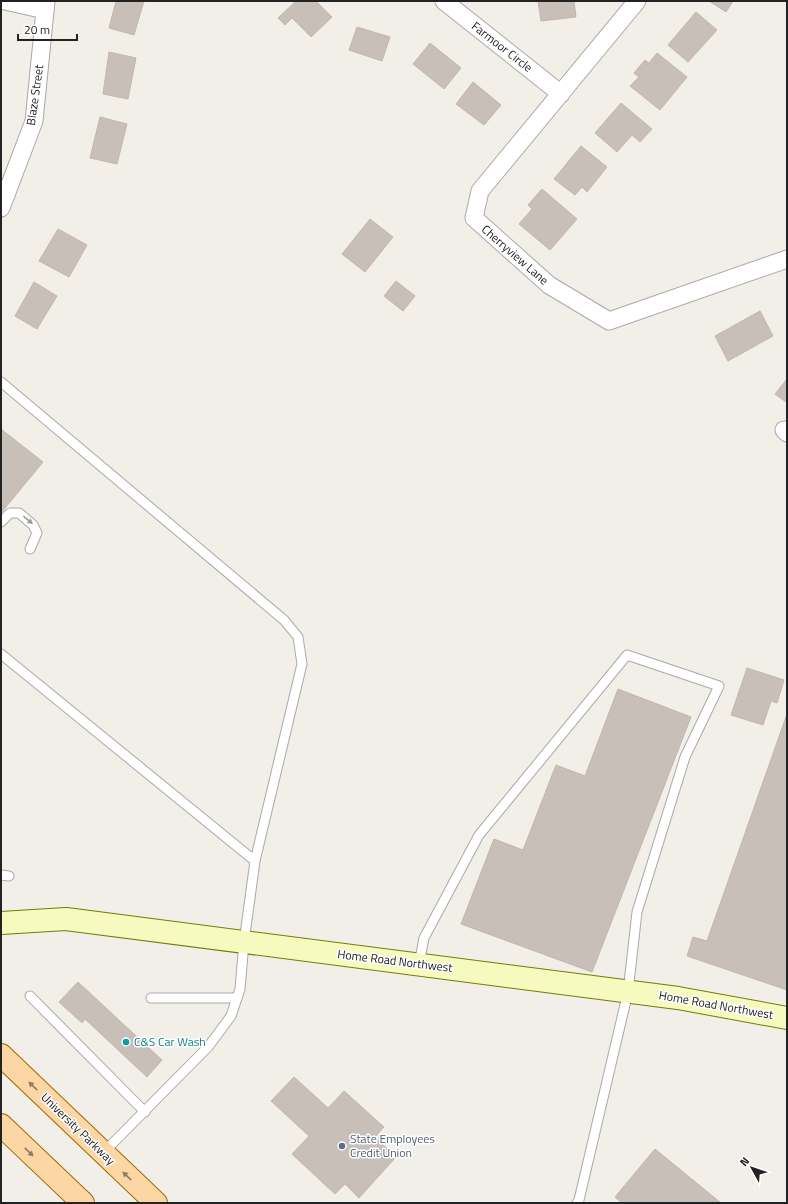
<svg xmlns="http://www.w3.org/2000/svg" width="788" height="1204" viewBox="0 0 788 1204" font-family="'Titillium Web',sans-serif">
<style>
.building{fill:#c7bfb8;stroke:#c4b6ab}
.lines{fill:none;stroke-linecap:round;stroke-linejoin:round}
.lane-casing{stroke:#a9a9a9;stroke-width:11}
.street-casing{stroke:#a9a9a9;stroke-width:19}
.secondary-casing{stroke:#707d05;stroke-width:24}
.primary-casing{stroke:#a06b00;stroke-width:24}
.lane{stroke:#fff;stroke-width:9}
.street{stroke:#fff;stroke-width:17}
.secondary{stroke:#f7fabf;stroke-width:22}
.primary{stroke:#fcd6a4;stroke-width:22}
.oneway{fill:#9c9c9c}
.oneway2{fill:#8f7c63}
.culture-dot{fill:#0f9aa8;stroke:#fff;stroke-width:1.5}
.service-dot{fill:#5c6f8a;stroke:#fff;stroke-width:1.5}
.labels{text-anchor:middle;stroke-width:3;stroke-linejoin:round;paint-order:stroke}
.street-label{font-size:12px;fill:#222;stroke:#fff}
.culture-label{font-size:12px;fill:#0d838f;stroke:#fff;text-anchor:start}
.service-label{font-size:12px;fill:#4e5e75;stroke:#fff;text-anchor:start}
</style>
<rect width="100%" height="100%" fill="#f2efe9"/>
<g class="building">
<polygon points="116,1 144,1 134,35 109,28"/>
<polygon points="296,1 316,1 332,17 311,37 292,18 285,25 278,18"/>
<polygon points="538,1 574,1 576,17 541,21"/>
<polygon points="709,1 733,1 726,12"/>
<polygon points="696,12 717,30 688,62 668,45"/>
<polygon points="357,27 390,37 382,61 349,50"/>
<polygon points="430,43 461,68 444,89 413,64"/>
<polygon points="109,52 136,58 128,99 103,94"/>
<polygon points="657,53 687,77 660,110 630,86 639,77 634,73 645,60 649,63"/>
<polygon points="473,82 501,105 484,125 456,104"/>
<polygon points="621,103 652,129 640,142 632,135 617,152 595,133"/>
<polygon points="100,117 127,124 117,164 90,158"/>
<polygon points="581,146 607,167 587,192 582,187 575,195 554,179"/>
<polygon points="542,189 577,219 550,250 519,224 532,209 528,205"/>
<polygon points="370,219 393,237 365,272 342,254"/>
<polygon points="58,229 87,245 69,277 39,261"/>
<polygon points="396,281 415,296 403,311 384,296"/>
<polygon points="34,282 57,296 37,329 15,316"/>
<polygon points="760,311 773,336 728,361 715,336"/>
<polygon points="787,379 787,401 786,402 775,394"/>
<polygon points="1,429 43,462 1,513"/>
<polygon points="747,668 784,680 777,703 771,701 763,725 731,715"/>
<polygon points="618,689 691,717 592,972 461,924 494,839 523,850 556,765 585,776"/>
<polygon points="787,714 787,990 687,956 693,937 707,941"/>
<polygon points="78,982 162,1060 147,1077 85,1019 82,1023 59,1002"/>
<polygon points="294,1077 328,1108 344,1091 384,1127 375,1137 396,1157 359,1198 345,1184 335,1194 292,1154 309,1136 271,1101"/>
<polygon points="655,1149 721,1203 622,1203 615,1197"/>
</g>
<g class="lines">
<defs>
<g id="lane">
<polyline points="1,382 284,620 298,637 302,664 255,861 244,942 240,989 231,1016 208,1047 103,1153"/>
<polyline points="1,522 10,513 19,513 33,525 37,533 30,549"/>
<polyline points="1,654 255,861"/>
<polyline points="1,875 9,876"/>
<polyline points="419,964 424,938 479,835 627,655 719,686 685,757 637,912 628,992 579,1200 577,1203"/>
<polyline points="30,996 145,1112"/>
<polyline points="151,998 237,998"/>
</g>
<g id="street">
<polyline points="5,1 45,10"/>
<polyline points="444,1 561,94"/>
<polyline points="637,1 480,191 474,218 549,285 609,321 787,259"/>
<polyline points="1,208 34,121 46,1"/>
<polyline points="784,430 787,433"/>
</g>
<polyline id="secondary" points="1,923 66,919 678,998 787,1018"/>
<g id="primary">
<polyline points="1,1055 156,1203"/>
<polyline points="1,1125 83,1203"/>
</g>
</defs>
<use href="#lane" class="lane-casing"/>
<use href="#street" class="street-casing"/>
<use href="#secondary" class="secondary-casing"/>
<use href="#primary" class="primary-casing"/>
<use href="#lane" class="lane"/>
<use href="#street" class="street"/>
<use href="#secondary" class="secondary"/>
<use href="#primary" class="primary"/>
</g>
<defs><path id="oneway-solid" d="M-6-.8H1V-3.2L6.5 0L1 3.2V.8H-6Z"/></defs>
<use class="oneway" href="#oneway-solid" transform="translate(28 520) rotate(40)"/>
<g class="oneway2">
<use href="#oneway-solid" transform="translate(33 1086) rotate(-136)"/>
<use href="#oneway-solid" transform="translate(29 1152) rotate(44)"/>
<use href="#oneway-solid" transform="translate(127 1176) rotate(-136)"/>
</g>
<circle class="culture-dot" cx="126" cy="1042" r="4"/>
<circle class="service-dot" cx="342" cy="1146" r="4"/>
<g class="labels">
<g class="street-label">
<text transform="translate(502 47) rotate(38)" y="4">Farmoor Circle</text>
<text transform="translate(35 95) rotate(-82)" y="4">Blaze Street</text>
<text transform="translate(515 255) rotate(41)" y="4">Cherryview Lane</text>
<text transform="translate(395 961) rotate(7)" y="4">Home Road Northwest</text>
<text transform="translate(716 1005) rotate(10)" y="4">Home Road Northwest</text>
<text transform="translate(78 1129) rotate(44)" y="4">University Parkway</text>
</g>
<g class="culture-label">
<text x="134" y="1046">C&amp;S Car Wash</text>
</g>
<g class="service-label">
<text x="350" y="1143">State Employees<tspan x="350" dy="14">Credit Union</tspan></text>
</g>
</g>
<rect width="788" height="1204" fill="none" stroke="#222222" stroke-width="4"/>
<g transform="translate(752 1168) rotate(310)" stroke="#ffffff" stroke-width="3" paint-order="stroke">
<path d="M0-3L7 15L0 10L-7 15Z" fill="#222222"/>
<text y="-6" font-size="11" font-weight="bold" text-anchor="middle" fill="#222222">N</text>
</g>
<path d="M18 34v6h59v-6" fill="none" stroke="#222222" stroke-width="2"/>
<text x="24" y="34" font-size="12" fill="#222222" stroke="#ffffff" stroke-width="3" paint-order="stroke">20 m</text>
</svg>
